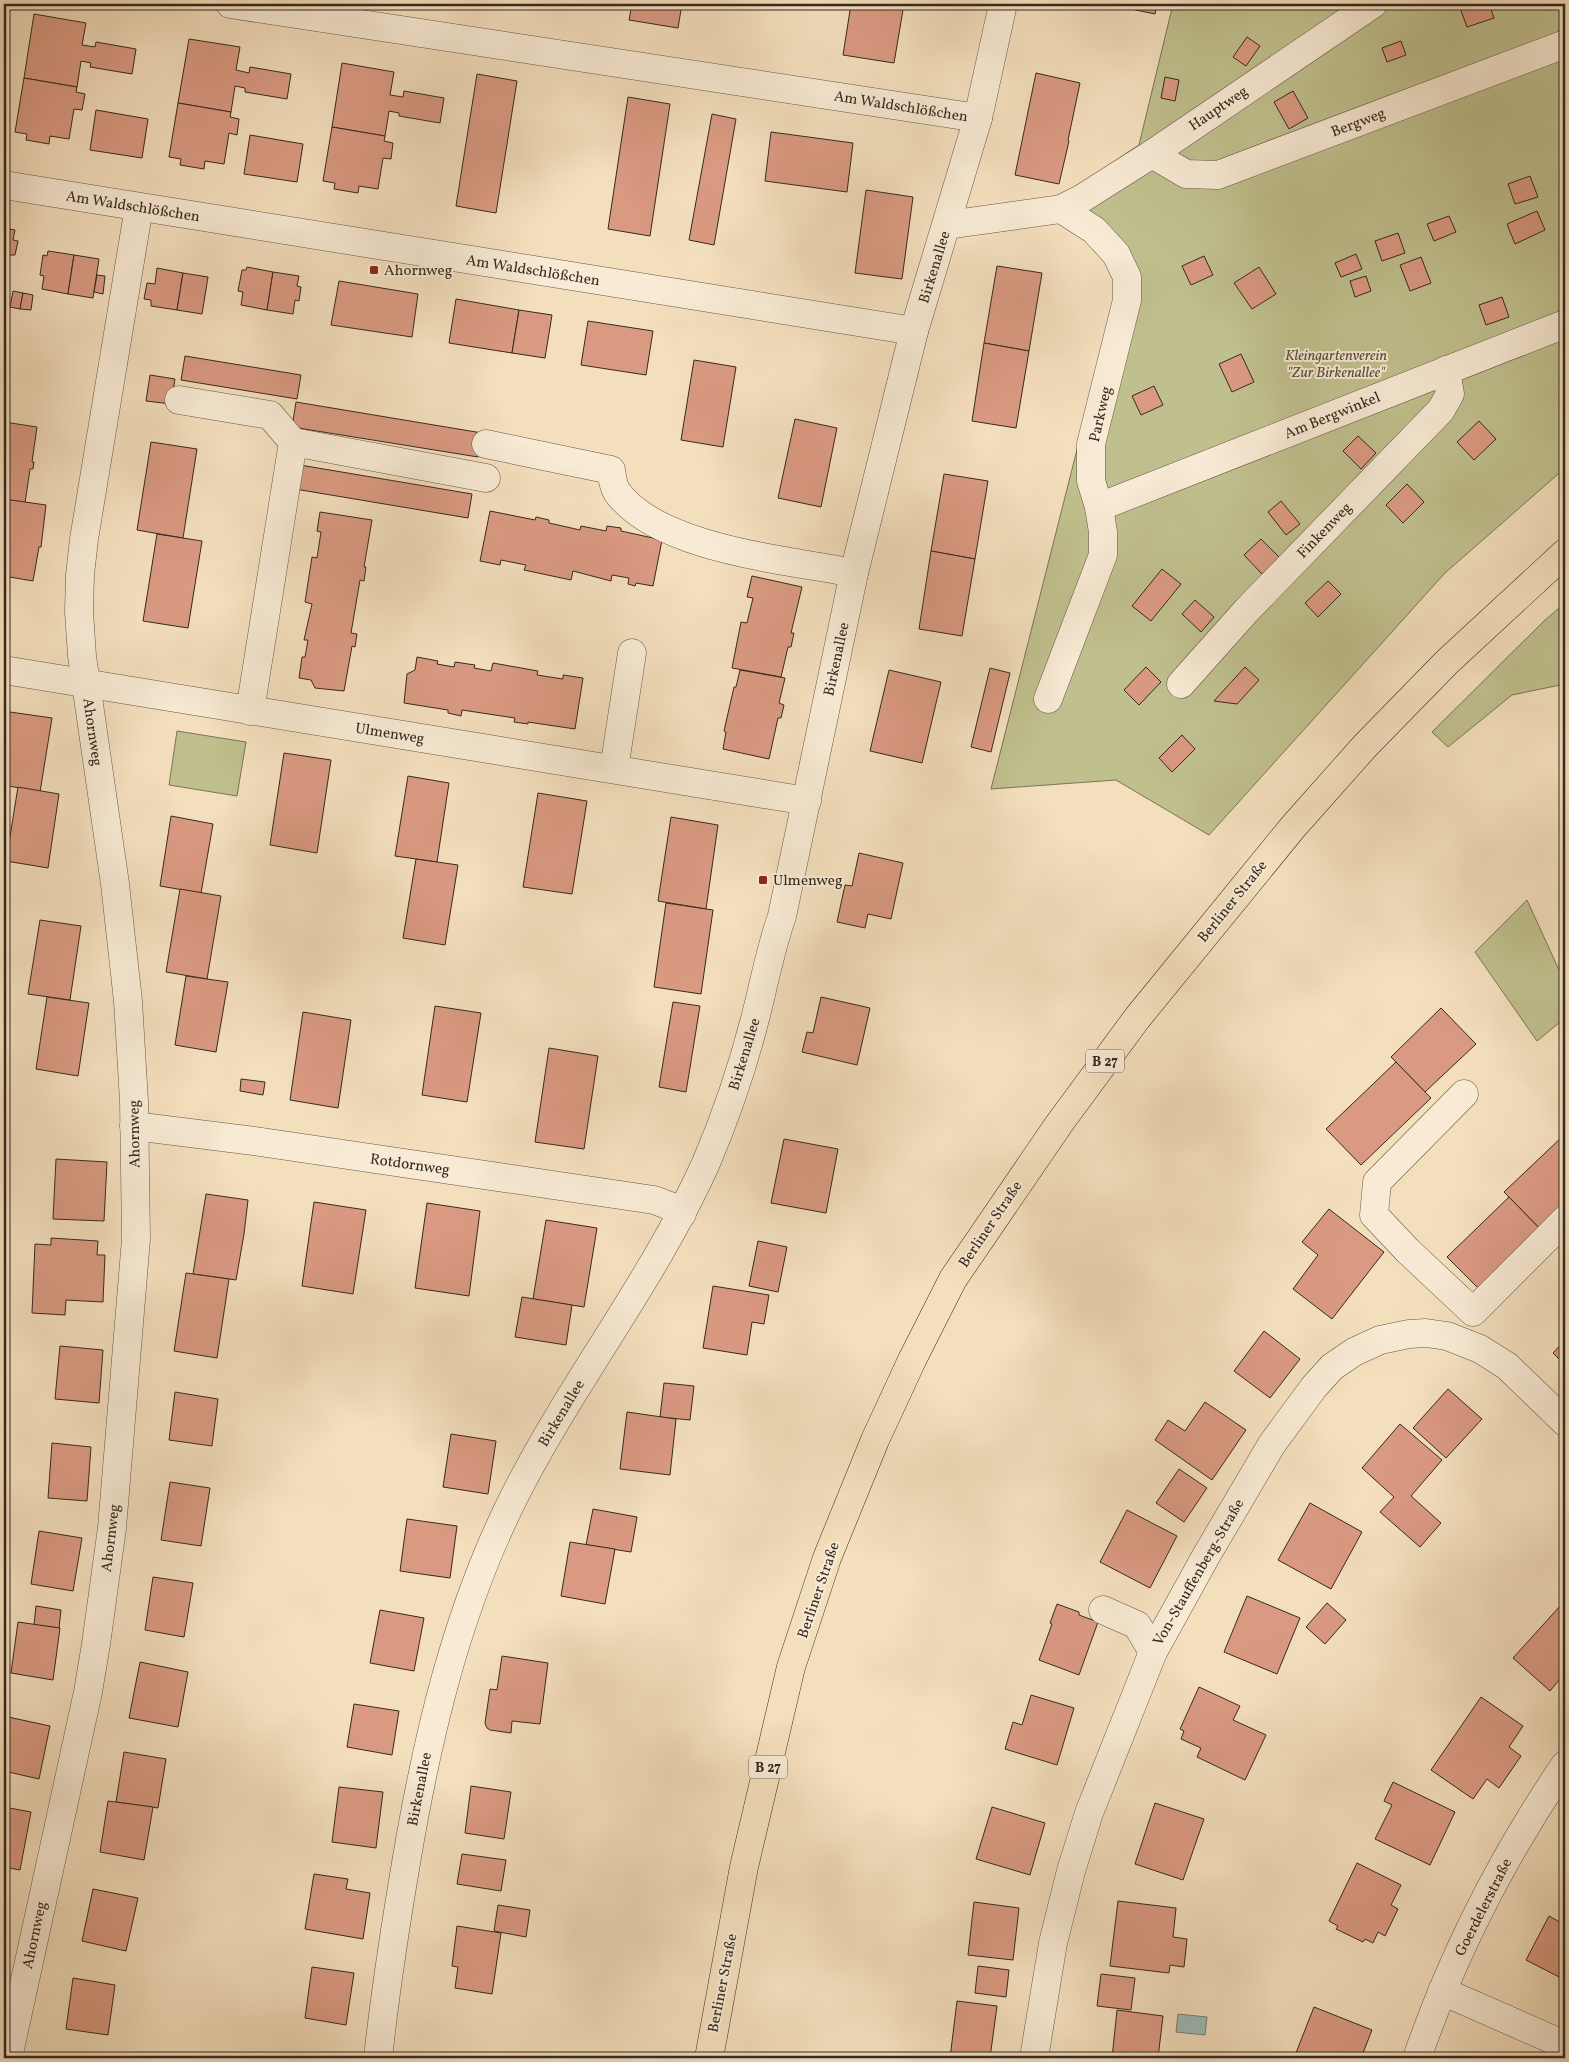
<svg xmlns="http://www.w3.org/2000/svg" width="1569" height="2062" viewBox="0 0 1569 2062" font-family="Vollkorn,serif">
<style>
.green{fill:#c0c08e;stroke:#7a7457}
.water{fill:#9ebbb8;stroke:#74817b}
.building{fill:#da9a82;stroke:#352920}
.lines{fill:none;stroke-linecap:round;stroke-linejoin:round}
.minor-casing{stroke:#655647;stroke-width:29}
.highway-casing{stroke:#352920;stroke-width:29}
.minor{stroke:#f8ead4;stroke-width:28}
.highway{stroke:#f4dfbd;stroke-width:28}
.poi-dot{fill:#8f2418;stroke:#f8ead4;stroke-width:2}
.labels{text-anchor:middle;stroke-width:4;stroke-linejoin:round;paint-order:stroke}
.shield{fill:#f8ead4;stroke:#706356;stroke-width:1}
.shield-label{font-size:14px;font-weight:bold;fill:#352920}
.street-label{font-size:15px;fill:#352920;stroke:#f8ead4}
.poi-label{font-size:15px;fill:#352920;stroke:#f8ead4;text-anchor:start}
.park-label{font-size:15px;font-style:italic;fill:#584f3c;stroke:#f8ead4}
</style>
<rect width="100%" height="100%" fill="#f4dfbd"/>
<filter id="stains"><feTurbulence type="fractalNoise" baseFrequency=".004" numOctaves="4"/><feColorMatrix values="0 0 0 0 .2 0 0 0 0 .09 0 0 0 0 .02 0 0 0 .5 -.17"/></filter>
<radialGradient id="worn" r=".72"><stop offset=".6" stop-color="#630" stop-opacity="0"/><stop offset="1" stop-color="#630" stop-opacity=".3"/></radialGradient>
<g class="green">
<polygon points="1173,4 1565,4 1565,468 1445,573 1209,835 1116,780 991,789 1121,276 1062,196 1139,145"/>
<polygon points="1565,603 1565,684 1512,695 1448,747 1432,732 1544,621"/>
<polygon points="177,731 246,742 237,796 169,785"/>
<polygon points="1527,900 1565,983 1565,1018 1537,1041 1475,952"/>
</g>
<polygon class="water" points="1178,2014 1207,2017 1205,2035 1176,2032"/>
<g class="building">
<polygon points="632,4 682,4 678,28 629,20"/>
<polygon points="851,4 904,4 894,63 843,55"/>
<polygon points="1107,4 1157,4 1155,14"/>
<polygon points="1472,4 1489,4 1494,18 1467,27 1460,8"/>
<polygon points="34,14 86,23 82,45 95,47 96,42 136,49 132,74 90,67 91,63 81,61 77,87 24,78"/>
<polygon points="1247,37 1260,46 1246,66 1233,57"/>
<polygon points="189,39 240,47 236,70 249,73 250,67 291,74 287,99 245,92 245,88 235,86 231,112 178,103"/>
<polygon points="1401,41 1406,55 1387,62 1382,48"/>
<polygon points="342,63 394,72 390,95 403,97 404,91 444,98 440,123 399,116 399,113 389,111 385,136 332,127"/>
<polygon points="1036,73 1080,83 1068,140 1069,141 1059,184 1015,175"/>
<polygon points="477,74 517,81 496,213 456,206"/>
<polygon points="1165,77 1179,80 1175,101 1161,98"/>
<polygon points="24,78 77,87 76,92 85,94 82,110 74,109 69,139 50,136 49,144 26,140 27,134 15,132"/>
<polygon points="1293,91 1308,118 1289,129 1274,102"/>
<polygon points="628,97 670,104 650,236 608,229"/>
<polygon points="178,103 231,112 230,117 239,119 237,135 229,133 224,164 205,161 204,169 180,165 181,159 169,157"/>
<polygon points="96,110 148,119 142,158 90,150"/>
<polygon points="712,114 736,119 714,245 689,240"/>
<polygon points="332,127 385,136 384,141 393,143 391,159 383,158 378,189 359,186 358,193 334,189 335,183 323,181"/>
<polygon points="771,132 853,143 847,192 765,181"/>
<polygon points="250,135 303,144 297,182 244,174"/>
<polygon points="1530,176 1538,197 1515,204 1508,184"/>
<polygon points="866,190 913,197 902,279 855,273"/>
<polygon points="1537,211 1545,230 1515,244 1507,224"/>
<polygon points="1449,216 1456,232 1434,241 1427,224"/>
<polygon points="4,228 15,230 13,240 18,241 15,255 10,255 8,268 4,267"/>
<polygon points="1398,233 1405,253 1382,261 1375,241"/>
<polygon points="48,251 74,255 68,294 42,289 44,276 40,275 43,255 47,256"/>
<polygon points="1356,254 1362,269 1341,277 1335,263"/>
<polygon points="74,255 99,259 93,298 68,294"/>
<polygon points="1204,256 1213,275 1191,285 1182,266"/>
<polygon points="1421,257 1431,283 1410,291 1400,265"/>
<polygon points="997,266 1042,273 1029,351 984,343"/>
<polygon points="247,267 273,272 267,310 241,305 243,292 238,291 242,270 246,270"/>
<polygon points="1259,267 1276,294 1252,309 1234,283"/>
<polygon points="157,268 183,273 177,310 151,306 151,300 144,299 147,283 155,284"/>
<polygon points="273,272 299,276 297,286 301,287 299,301 295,300 293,314 267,310"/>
<polygon points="183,273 208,277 202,314 177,310"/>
<polygon points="97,275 105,276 103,294 94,292"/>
<polygon points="1366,276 1371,291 1355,297 1350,281"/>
<polygon points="339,281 418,294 412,337 331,325"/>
<polygon points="13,291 23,293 20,309 10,307"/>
<polygon points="23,293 33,295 31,310 20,309"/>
<polygon points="1502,297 1509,317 1486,325 1479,305"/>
<polygon points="456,299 519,310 512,353 449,343"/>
<polygon points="519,310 552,315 545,358 512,353"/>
<polygon points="588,321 653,331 646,375 581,365"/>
<polygon points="984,343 1029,351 1016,428 972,421"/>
<polygon points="1241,354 1254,382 1232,392 1219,364"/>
<polygon points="185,356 301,375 297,399 181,380"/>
<polygon points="694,360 736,367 723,447 681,440"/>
<polygon points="150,375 175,379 171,404 146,401"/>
<polygon points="1154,386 1163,405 1141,415 1132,396"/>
<polygon points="296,402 482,433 478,457 292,427"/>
<polygon points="795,419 837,428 821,507 778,498"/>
<polygon points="1479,421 1496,439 1474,460 1457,442"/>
<polygon points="4,422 37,427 32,462 34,462 33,469 30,469 25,503 4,499"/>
<polygon points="1358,436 1376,453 1361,469 1343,451"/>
<polygon points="151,442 197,449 183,538 137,530"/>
<polygon points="300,465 472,494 468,518 295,489"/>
<polygon points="944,474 988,481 975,559 931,551"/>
<polygon points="1407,484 1424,502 1403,523 1386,505"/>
<polygon points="4,499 46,505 41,547 39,547 33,581 4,576"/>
<polygon points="1281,501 1300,524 1286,535 1268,512"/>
<polygon points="490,511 535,520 536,517 549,520 549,523 580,530 581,526 606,531 607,526 621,528 621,531 662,540 653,586 636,583 635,586 628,584 629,578 612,575 611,581 573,571 571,580 524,570 526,565 501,560 500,565 480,561"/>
<polygon points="320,512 372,520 364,567 366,567 364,581 360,580 351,633 357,634 355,647 352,646 344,691 315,688 311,680 299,678 302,657 305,657 308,640 304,640 312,604 305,602 312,557 317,558 321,532 317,531"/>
<polygon points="157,534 202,541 188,628 143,621"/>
<polygon points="1261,539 1279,557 1262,574 1244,555"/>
<polygon points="931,551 975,559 962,636 919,629"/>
<polygon points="1162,569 1181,584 1151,621 1132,606"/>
<polygon points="752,576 802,587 791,633 794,633 791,647 788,647 781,677 732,668 741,622 747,623 753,598 747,597"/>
<polygon points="1328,581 1341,594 1318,617 1305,603"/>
<polygon points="1195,600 1214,617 1201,632 1182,614"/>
<polygon points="417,657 438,661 437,664 454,667 455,662 475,665 474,668 491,671 493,663 538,671 537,675 563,679 563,675 583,678 575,729 528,722 528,724 514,722 515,718 462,710 461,716 448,713 448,710 404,703 407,674 415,670"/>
<polygon points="1146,667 1161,682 1139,705 1124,690"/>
<polygon points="1245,667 1259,680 1237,704 1214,701"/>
<polygon points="990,668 1010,673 991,752 971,747"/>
<polygon points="740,670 785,678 779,703 784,705 781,718 778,718 769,759 723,749 726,732 724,731 734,687 736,687"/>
<polygon points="889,670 941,682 922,763 870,751"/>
<polygon points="10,712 52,718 40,792 4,785 4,752"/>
<polygon points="1182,735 1195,749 1172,772 1159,758"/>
<polygon points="284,753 331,760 317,853 270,845"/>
<polygon points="408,776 449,783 437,862 395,856"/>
<polygon points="18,787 59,794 48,868 6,861"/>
<polygon points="538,793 587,801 572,894 523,887"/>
<polygon points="171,816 213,824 201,893 160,886"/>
<polygon points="671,817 718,825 706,909 658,901"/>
<polygon points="859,853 903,863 891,919 868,914 865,928 837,922 845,885 852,886"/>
<polygon points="416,859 458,865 445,945 403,938"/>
<polygon points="180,889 221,896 207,979 166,972"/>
<polygon points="666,903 713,910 701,994 654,987"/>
<polygon points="40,920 81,926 70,1000 28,994"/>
<polygon points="186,976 228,982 216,1052 175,1045"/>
<polygon points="47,997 89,1003 78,1076 36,1069"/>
<polygon points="821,997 870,1008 857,1065 802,1052 807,1032 813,1033"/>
<polygon points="673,1002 700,1006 686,1092 659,1087"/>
<polygon points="435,1006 481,1013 467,1102 422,1095"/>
<polygon points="1441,1008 1476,1044 1425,1092 1391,1057"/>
<polygon points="303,1012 351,1020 338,1108 290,1100"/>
<polygon points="549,1048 598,1056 584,1149 535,1142"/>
<polygon points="1396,1062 1431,1098 1361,1165 1326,1129"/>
<polygon points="241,1079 265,1082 263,1095 240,1091"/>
<polygon points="1563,1136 1565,1138 1565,1203 1539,1228 1504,1192"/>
<polygon points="784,1139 838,1149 826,1213 771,1203"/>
<polygon points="56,1159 107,1162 104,1221 53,1219"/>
<polygon points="206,1194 248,1200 244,1234 236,1280 193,1274"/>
<polygon points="1509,1197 1544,1233 1483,1293 1447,1257"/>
<polygon points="314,1202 366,1210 353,1294 302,1286"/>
<polygon points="427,1203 480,1211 469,1296 415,1288"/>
<polygon points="1329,1209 1384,1252 1332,1319 1293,1289 1318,1255 1302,1242"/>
<polygon points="546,1220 597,1228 584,1307 533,1299"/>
<polygon points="51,1238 98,1241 97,1255 105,1255 103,1302 66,1300 65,1315 32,1313 35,1244 51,1245"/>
<polygon points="758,1241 787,1247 778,1292 749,1286"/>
<polygon points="186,1273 229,1279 217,1358 174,1351"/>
<polygon points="713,1286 769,1295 764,1324 752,1322 747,1355 703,1348"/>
<polygon points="522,1297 572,1305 566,1345 515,1337"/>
<polygon points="1264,1331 1300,1359 1270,1398 1234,1371"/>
<polygon points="1565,1340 1565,1365 1553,1353"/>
<polygon points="60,1346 103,1350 99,1403 55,1399"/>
<polygon points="664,1383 694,1386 690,1420 660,1417"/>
<polygon points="1448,1389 1482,1419 1446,1458 1413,1428"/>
<polygon points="175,1392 218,1399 212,1446 169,1440"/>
<polygon points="1205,1402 1246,1430 1212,1480 1155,1440 1168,1420 1185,1431"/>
<polygon points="627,1412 676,1419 670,1475 620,1469"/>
<polygon points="1400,1424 1442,1460 1411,1496 1441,1523 1420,1547 1380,1512 1394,1497 1362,1468"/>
<polygon points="451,1434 496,1441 488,1494 443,1487"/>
<polygon points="52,1443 91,1447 87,1501 48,1498"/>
<polygon points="1179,1469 1207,1488 1184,1522 1156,1503"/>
<polygon points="170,1482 210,1488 201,1546 161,1540"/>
<polygon points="1310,1503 1362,1532 1331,1589 1278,1560"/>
<polygon points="593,1509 637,1517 631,1552 586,1545"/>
<polygon points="1127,1510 1177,1536 1150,1588 1100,1562"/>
<polygon points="407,1519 457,1526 450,1578 400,1571"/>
<polygon points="39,1531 82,1538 73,1591 31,1584"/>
<polygon points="570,1542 615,1549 605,1604 561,1596"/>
<polygon points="153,1577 193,1583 184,1637 145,1630"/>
<polygon points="1247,1596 1300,1618 1277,1674 1224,1652"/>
<polygon points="1327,1603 1346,1620 1325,1644 1306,1627"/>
<polygon points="1057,1604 1079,1612 1079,1615 1098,1622 1079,1675 1039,1660 1052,1624 1050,1623"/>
<polygon points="1561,1605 1565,1608 1565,1673 1550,1691 1513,1658"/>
<polygon points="36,1606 61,1610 59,1628 34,1625"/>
<polygon points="380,1610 424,1618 414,1671 370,1663"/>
<polygon points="18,1622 60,1628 53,1680 11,1673"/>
<polygon points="502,1656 548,1663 540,1724 512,1721 511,1733 490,1730 487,1728 485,1723 490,1689 497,1690"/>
<polygon points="140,1662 188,1672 178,1727 129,1718"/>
<polygon points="1199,1687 1240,1706 1233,1720 1266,1735 1245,1780 1197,1757 1201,1748 1181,1739 1184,1731 1180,1729"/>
<polygon points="1031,1695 1074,1708 1057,1765 1005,1749 1013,1722 1022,1725"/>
<polygon points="1481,1697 1523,1726 1509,1747 1521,1756 1499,1788 1487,1779 1473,1799 1431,1770"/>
<polygon points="354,1704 399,1711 392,1755 347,1747"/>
<polygon points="8,1717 50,1726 39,1779 4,1771 4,1735"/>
<polygon points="124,1752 166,1759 158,1808 116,1802"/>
<polygon points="1393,1782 1455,1812 1430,1865 1375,1839 1392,1805 1384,1801"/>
<polygon points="471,1786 511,1792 504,1839 465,1833"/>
<polygon points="339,1787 383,1792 376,1848 332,1842"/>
<polygon points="108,1801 153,1807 144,1860 100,1852"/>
<polygon points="1155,1803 1204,1819 1183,1880 1135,1864"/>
<polygon points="4,1807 31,1812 20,1870 4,1867"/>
<polygon points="992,1807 1045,1823 1030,1875 976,1859"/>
<polygon points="462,1854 506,1860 501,1891 457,1884"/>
<polygon points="1357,1863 1401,1885 1391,1905 1398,1909 1385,1936 1378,1932 1373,1943 1365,1939 1363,1942 1336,1929 1338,1926 1329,1921"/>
<polygon points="314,1874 348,1879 346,1889 370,1893 363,1939 305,1929"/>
<polygon points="93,1889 138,1898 126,1951 82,1941"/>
<polygon points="1118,1901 1176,1908 1173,1937 1187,1939 1184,1967 1170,1965 1169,1973 1110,1966"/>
<polygon points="974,1902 1019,1908 1013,1960 968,1955"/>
<polygon points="498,1905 530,1910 526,1937 494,1931"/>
<polygon points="1549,1916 1565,1925 1565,1980 1526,1960"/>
<polygon points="457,1926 501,1933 492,1994 455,1988 458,1967 452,1966"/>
<polygon points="978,1966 1009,1970 1006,1997 975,1993"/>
<polygon points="312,1967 354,1973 346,2025 305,2018"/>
<polygon points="1101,1974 1135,1978 1131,2010 1097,2006"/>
<polygon points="73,1978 115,1985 108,2035 66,2029"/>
<polygon points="957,2001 997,2006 990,2058 950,2058"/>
<polygon points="1314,2007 1372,2030 1361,2058 1294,2058"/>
<polygon points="1117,2010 1163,2016 1158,2058 1112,2058"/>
</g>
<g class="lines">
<defs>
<g id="minor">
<polyline points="230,4 978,118"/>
<polyline points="1152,154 1186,174 1218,175 1565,44"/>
<polyline points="4,185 914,331"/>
<polyline points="947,225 1061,209 1081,199 1152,154 1373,4"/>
<polyline points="179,400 270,415 293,442"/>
<path d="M486,444L611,470C612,476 613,486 617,492C658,549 788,560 854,573"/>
<polyline points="1099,507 1565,324"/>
<polyline points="4,670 807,801"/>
<polyline points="1181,684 1247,610 1441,410 1450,394 1446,370"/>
<polyline points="1048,699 1103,555 1103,532 1099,507 1091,481 1091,444 1127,300 1127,277 1116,254 1094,230 1061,209"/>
<polyline points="250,711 293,442 486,478"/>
<polyline points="614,769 632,653"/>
<polyline points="1464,1094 1377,1182 1374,1215 1408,1251 1473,1312 1565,1220"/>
<polyline points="134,1126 254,1141 654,1200 670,1206 682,1214"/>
<polyline points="1103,1610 1137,1625 1153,1652"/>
<polyline points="1442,1991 1565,2045"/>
<polyline points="8,2058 88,1692 96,1644 112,1528 136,1239 134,1101 128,1001 115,884 82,656 79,612 80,575 84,539 139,207"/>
<path d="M378,2058C385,1993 395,1928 406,1863C427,1738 456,1613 513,1499C571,1383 653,1281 706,1163C727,1114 744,1063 757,1011C765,979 771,947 782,916L854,573L914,331L978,118L1003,4"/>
<polyline points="1034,2058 1053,1943 1071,1871 1089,1813 1153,1652 1206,1556 1272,1444 1314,1387 1332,1367 1354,1352 1380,1340 1409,1334 1426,1333 1447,1336 1480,1349 1507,1366 1565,1422"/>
<path d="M1417,2058C1453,1954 1503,1856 1565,1765"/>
</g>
<polyline id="highway" points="709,2058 744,1867 791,1667 827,1558 875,1440 912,1360 953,1279 1059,1124 1138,1017 1293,827 1365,746 1447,662 1565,553"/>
</defs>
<use href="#minor" class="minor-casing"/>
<use href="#highway" class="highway-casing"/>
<use href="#minor" class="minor"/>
<use href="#highway" class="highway"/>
</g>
<g class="poi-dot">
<rect x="369" y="265" width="10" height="10" rx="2.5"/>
<rect x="758" y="875" width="10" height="10" rx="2.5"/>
</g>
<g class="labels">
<g class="shield">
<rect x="1086" y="1049.5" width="38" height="23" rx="4"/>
<rect x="749" y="1755.5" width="38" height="23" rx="4"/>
</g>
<g class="shield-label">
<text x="1105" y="1066">B 27</text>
<text x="768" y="1772">B 27</text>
</g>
<g class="street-label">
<text transform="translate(901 106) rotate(9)" y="5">Am Waldschlößchen</text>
<text transform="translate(1218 108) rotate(-34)" y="5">Hauptweg</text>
<text transform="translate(1358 122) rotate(-21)" y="5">Bergweg</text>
<text transform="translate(133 206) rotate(9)" y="5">Am Waldschlößchen</text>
<text transform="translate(934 267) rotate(-73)" y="5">Birkenallee</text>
<text transform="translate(533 270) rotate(9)" y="5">Am Waldschlößchen</text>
<text transform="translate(1100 414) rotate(-77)" y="5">Parkweg</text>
<text transform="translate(1332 415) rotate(-22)" y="5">Am Bergwinkel</text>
<text transform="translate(1324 530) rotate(-46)" y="5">Finkenweg</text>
<text transform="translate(836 659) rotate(-78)" y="5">Birkenallee</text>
<text transform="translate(93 732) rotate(82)" y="5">Ahornweg</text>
<text transform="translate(390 733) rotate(9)" y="5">Ulmenweg</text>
<text transform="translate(1232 901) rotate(-51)" y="5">Berliner Straße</text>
<text transform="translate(744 1054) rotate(-73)" y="5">Birkenallee</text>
<text transform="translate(134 1134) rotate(-91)" y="5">Ahornweg</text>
<text transform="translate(410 1164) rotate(8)" y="5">Rotdornweg</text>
<text transform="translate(990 1224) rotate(-56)" y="5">Berliner Straße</text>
<text transform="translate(561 1413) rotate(-59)" y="5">Birkenallee</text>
<text transform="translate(110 1538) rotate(-83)" y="5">Ahornweg</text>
<text transform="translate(1198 1572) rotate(-60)" y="5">Von-Stauffenberg-Straße</text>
<text transform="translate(818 1590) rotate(-71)" y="5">Berliner Straße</text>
<text transform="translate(419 1789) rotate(-79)" y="5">Birkenallee</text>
<text transform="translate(1483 1907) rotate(-63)" y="5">Goerdelerstraße</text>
<text transform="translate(34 1935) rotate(-78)" y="5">Ahornweg</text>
<text transform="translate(722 1983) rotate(-79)" y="5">Berliner Straße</text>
</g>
<g class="poi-label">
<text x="384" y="275">Ahornweg</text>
<text x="773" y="885">Ulmenweg</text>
</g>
<g class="park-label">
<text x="1336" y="360">Kleingartenverein<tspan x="1336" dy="17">"Zur Birkenallee"</tspan></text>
</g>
</g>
<rect width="1569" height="2062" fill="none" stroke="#f4dfbd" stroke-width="20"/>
<rect x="5" y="5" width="1559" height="2052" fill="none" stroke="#352920" stroke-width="2.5"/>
<rect x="10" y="10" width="1549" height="2042" fill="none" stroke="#352920"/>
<rect width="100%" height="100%" filter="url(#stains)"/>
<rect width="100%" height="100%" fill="url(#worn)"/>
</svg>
